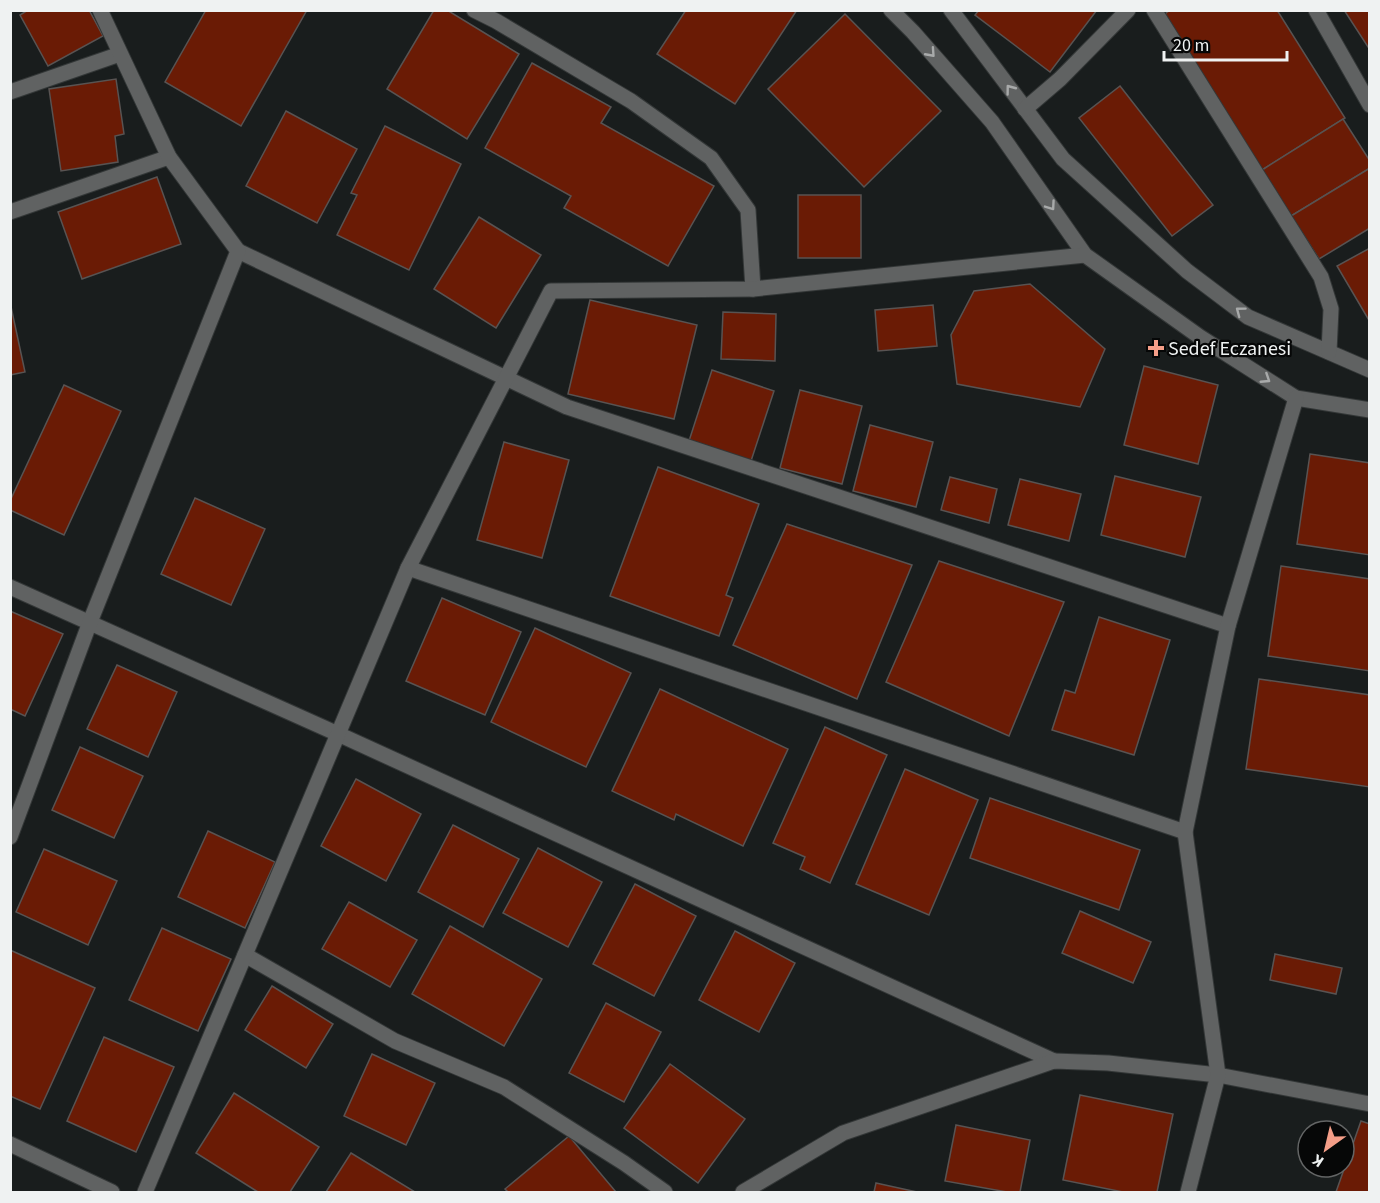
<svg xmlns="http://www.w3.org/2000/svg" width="1380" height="1203" viewBox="0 0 1380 1203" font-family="'Source Sans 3',sans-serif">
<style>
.building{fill:#6a1b05;stroke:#585352;stroke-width:1.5}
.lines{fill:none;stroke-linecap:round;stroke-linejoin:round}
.street-casing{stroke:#333737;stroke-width:17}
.street{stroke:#606262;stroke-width:15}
.oneway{stroke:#a8aaaa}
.poi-dot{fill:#f49e88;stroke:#060707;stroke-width:2}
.labels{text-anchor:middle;stroke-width:4.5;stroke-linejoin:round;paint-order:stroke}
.poi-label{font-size:20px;fill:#eff2f2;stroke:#060707;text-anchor:start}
</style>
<rect width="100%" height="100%" fill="#191d1d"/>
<g class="building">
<polygon points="28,10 89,10 103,36 48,66 20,15"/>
<polygon points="206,10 307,10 241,126 165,82"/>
<polygon points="434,10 447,10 519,54 467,139 387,89"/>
<polygon points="686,10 797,10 735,104 657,54"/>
<polygon points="979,10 1097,10 1050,72 975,15"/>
<polygon points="1170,10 1277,10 1345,118 1262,170 1165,14"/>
<polygon points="1344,10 1370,10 1370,50"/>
<polygon points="845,14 941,111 864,187 768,89"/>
<polygon points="532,63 611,107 601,123 714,186 668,266 564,208 571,196 485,148"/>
<polygon points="116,79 124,134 115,136 118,162 61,171 49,89"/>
<polygon points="1120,86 1213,205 1172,236 1079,118"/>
<polygon points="286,111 357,149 317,223 246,186"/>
<polygon points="1343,119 1370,161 1370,168 1291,216 1262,170"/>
<polygon points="385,126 461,164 409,270 337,235 357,195 351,193"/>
<polygon points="1370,168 1370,228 1319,259 1291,216"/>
<polygon points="157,177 181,244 82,279 58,212"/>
<rect x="798" y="195" width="63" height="63"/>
<polygon points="479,217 541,255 496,328 434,289"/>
<polygon points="1370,248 1370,322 1337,266"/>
<polygon points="1030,284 1105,349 1080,407 957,384 951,335 974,291"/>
<polygon points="590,300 697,325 674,419 568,394"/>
<polygon points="10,302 25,372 10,375"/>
<polygon points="933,305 937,346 878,351 875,310"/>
<polygon points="723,312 776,314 775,361 721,359"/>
<polygon points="1144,366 1218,385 1198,464 1124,445"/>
<polygon points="712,370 774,391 750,464 688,444"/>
<polygon points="64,385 121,411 64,535 10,510 10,501"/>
<polygon points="800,390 862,406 842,484 780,468"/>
<polygon points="870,425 933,442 916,507 853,491"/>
<polygon points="504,442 569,460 542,558 477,540"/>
<polygon points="1310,454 1370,463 1370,555 1297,544"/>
<polygon points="658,467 759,504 726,595 733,598 719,636 610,596"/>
<polygon points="1115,476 1201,497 1185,557 1101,535"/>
<polygon points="950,477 997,489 989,523 941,510"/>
<polygon points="1020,479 1081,494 1069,541 1008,525"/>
<polygon points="195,498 265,529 231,605 161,574"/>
<polygon points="787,524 912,565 857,699 733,645"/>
<polygon points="939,561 1064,602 1009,736 886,682"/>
<polygon points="1281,566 1370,579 1370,671 1268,656"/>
<polygon points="442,598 521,632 485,715 406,681"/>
<polygon points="10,611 63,634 25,716 10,709"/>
<polygon points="1099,617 1170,640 1134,755 1052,730 1065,690 1075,693"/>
<polygon points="535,628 631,673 586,767 491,722"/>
<polygon points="117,665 177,692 148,757 87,729"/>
<polygon points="1259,679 1370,695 1370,787 1246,769"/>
<polygon points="660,689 788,749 743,846 676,814 674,820 612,791"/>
<polygon points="825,727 887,755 830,883 800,869 805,857 773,843"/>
<polygon points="80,747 143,776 114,838 52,810"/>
<polygon points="905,769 978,800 929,915 856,884"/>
<polygon points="356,779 421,814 386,881 321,846"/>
<polygon points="990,798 1140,850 1119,910 970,858"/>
<polygon points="453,825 519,859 483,927 418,892"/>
<polygon points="208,831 275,862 245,928 178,897"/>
<polygon points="538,848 602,882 568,947 503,913"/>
<polygon points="44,849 117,881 88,945 16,912"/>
<polygon points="635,884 696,916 654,996 593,964"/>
<polygon points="349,902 417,940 390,987 322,949"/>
<polygon points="1080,911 1151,942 1133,983 1062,953"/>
<polygon points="450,926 542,979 504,1046 412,994"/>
<polygon points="162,928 231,959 198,1031 129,1000"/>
<polygon points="735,931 795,963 759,1032 699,1000"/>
<polygon points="10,950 95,988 40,1109 10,1096"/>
<polygon points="1275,954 1342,968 1336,994 1270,980"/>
<polygon points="272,986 333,1024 306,1068 245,1030"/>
<polygon points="606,1003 661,1032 624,1102 569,1073"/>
<polygon points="104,1037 174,1067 136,1152 67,1121"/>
<polygon points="372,1054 435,1083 406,1145 344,1116"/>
<polygon points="670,1064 745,1119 698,1183 624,1128"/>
<polygon points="234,1093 319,1147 290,1192 258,1192 196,1153"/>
<polygon points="1080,1095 1173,1114 1157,1192 1123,1192 1063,1180"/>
<polygon points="1361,1121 1370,1124 1370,1192 1336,1192"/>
<polygon points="956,1125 1030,1140 1020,1192 1007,1192 945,1181"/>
<polygon points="569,1136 616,1192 508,1192 505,1189"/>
<polygon points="351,1153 415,1192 326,1192"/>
<polygon points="876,1183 917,1192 874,1192"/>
</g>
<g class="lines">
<defs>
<g id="street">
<polyline points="474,10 496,21 631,101 711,158 748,210 753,289"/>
<polyline points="891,10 913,32 992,122 1085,255 1200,337 1296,398 1370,410"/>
<polyline points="951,10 1063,159 1187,271 1248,317 1370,370"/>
<polyline points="1154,10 1321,277 1331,309 1329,352"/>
<polyline points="1316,10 1370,105"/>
<polyline points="10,92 120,54"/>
<polyline points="1025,109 1060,79 1128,10"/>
<polyline points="10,212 169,157"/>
<polyline points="238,251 567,407 1228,626"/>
<polyline points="408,568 1185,832"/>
<polyline points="10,587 338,734 1054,1061"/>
<polyline points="10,837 90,622 238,251 169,157 100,10"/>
<polyline points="245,955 395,1041 504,1087 624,1163 665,1192"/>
<polyline points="10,1144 112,1192"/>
<polyline points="145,1192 408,568 551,291 753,289 1085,255"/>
<polyline points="743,1192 843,1133 1054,1061 1108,1063 1218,1075 1370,1104"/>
<polyline points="1188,1192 1218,1075 1185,832 1228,626 1296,398"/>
</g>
</defs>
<use href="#street" class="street-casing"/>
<use href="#street" class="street"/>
</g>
<defs><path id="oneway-chevron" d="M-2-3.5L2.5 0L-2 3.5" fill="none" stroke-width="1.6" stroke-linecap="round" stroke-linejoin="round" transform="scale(1.5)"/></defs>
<g class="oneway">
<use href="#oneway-chevron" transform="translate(931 53) rotate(48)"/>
<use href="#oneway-chevron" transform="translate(1010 89) rotate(-127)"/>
<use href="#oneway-chevron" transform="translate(1051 206) rotate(55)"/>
<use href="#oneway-chevron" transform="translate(1240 311) rotate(-143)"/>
<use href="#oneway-chevron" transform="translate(1266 379) rotate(33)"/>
</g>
<path class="poi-dot" d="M1153 339h6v6h6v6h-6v6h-6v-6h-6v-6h6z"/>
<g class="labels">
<g class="poi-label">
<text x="1168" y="355">Sedef Eczanesi</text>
</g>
</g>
<rect width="1380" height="1203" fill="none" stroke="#eff2f2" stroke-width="24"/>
<g transform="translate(1326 1149) rotate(214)"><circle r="28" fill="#060707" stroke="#636565" stroke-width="1.5"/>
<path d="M0-4.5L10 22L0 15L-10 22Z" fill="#f49e88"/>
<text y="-9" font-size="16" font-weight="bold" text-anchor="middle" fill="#eff2f2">K</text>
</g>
<path d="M1164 51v9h123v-9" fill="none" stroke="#eff2f2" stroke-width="3"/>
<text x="1173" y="51" font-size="18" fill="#eff2f2" stroke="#060707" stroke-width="4.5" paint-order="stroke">20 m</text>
</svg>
